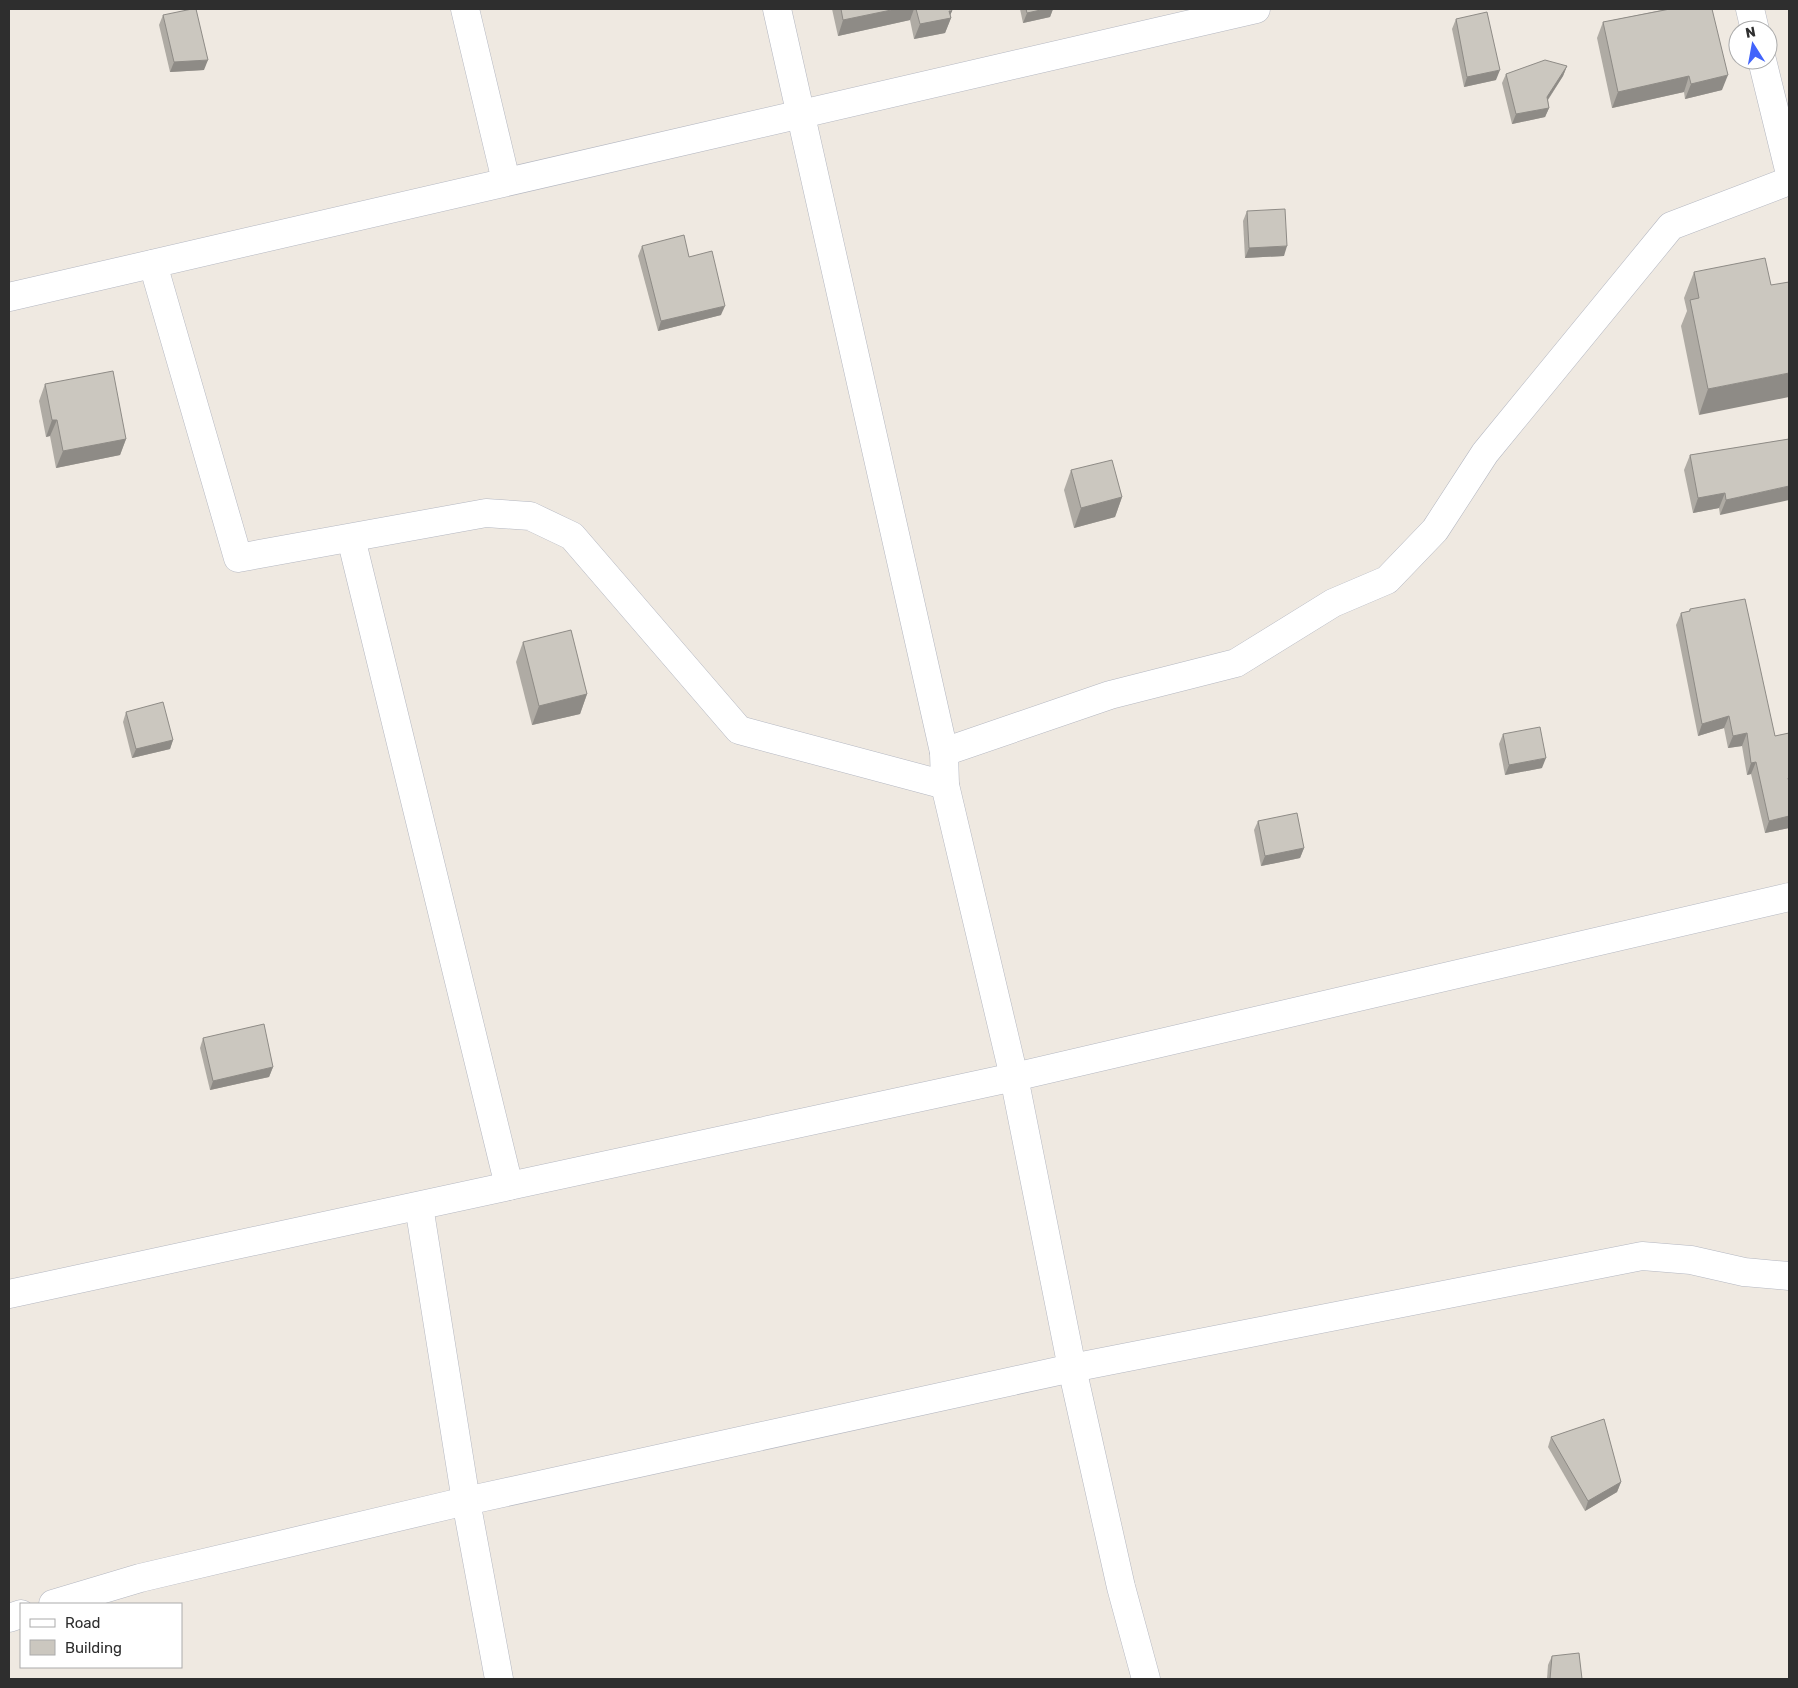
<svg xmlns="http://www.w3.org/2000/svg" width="1798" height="1688" viewBox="0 0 1798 1688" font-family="Rubik,sans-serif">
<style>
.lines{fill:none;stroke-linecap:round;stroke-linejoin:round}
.minor-casing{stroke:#b4b7c1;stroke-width:29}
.minor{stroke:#fff;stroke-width:28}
.wall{fill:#afaba4}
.shaded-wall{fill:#8e8b86}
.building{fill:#cbc7bf;stroke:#8e8b86}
</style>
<rect width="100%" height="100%" fill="#efe9e1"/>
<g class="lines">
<defs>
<g id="minor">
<polyline points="465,9 506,181"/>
<polyline points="777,9 944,752 945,785 1014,1077 1072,1368 1121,1587 1146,1679"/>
<polyline points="1750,9 1755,30"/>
<polyline points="1762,60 1789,170"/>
<polyline points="153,264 238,558 486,513 530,516 572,536 739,730 945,785"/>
<polyline points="9,297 1256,9"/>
<polyline points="351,538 509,1186"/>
<polyline points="944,752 1110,695 1236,663 1333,603 1387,580 1435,530 1485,453 1671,226 1789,181"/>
<polyline points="419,1206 466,1501 499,1679"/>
<polyline points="9,1294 1014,1077 1789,897"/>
<polyline points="53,1604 140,1578 466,1501 1072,1368 1642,1256 1691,1260 1744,1272 1789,1276"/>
<polyline points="9,1618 21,1614"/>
</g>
</defs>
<use href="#minor" class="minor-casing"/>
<use href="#minor" class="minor"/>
</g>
<g class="wall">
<polygon points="832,9 951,9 952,11 950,15 951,18 945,33 914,39 910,20 838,36"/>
<polygon points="1020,9 1053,9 1050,17 1023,23"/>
<polygon points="1667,9 1712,9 1722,90 1685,99 1684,92 1612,108 1597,38 1603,22"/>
<polygon points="163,15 204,70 170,72 159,25"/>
<polygon points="1456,19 1496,80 1464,87 1452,29"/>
<polygon points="1567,66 1563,76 1548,100 1549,108 1545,117 1512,124 1502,83 1506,74"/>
<polygon points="1247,211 1284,256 1245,258 1243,221"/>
<polygon points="642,246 689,257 721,315 658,331 638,256"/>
<polygon points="1694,272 1771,285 1699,415 1681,326 1687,311 1684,298"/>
<polygon points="45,384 126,439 120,455 56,468 50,436 46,437 39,401"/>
<polygon points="1789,439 1720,515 1719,508 1693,513 1684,470 1690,455"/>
<polygon points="1071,470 1122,497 1115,517 1074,528 1064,490"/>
<polygon points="1690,609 1775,736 1789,733 1789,828 1765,833 1751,774 1747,775 1742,746 1728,748 1724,728 1698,736 1676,625 1681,613 1689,611"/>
<polygon points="523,642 587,694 580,714 532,725 516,662"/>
<polygon points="126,712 173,740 170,749 132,758 123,722"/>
<polygon points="1503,734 1542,768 1505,775 1499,744"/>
<polygon points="1258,821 1304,848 1300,858 1261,866 1254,830"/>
<polygon points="203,1038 273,1067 269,1077 210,1090 200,1048"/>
<polygon points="1551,1437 1621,1482 1617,1492 1585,1511 1548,1447"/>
<polygon points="1552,1656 1582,1679 1547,1679 1548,1665"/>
</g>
<g class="shaded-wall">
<polygon points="896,9 914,9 910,20 838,36 843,20"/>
<polygon points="1045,9 1053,9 1050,17 1023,23 1027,13"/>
<polygon points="949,11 952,11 949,18 951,18 945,33 914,39 920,24"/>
<polygon points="208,60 204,70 170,72 174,62"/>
<polygon points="1567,66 1563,76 1543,107 1547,97"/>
<polygon points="1500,70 1496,80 1464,87 1467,77"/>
<polygon points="1728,75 1722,90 1685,99 1691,84"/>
<polygon points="1689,76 1684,92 1612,108 1618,92"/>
<polygon points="1549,108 1545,117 1512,124 1516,114"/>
<polygon points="1287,246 1284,256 1245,258 1249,248"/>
<polygon points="725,306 721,315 658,331 661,321"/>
<polygon points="1789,373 1789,397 1699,415 1708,389"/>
<polygon points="52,420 57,420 50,436 46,437"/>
<polygon points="126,439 120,455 56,468 63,451"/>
<polygon points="1789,486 1789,500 1720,515 1726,500"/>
<polygon points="1725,493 1719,508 1693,513 1698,498"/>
<polygon points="1122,497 1115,517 1074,528 1081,508"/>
<polygon points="587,694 580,714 532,725 539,706"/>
<polygon points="1729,716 1724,728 1698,736 1702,724"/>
<polygon points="1747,733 1742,746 1728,748 1733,736"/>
<polygon points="173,740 170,749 132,758 136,749"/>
<polygon points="1546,758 1542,768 1505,775 1509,765"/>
<polygon points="1756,762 1751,774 1747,775 1751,763"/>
<polygon points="1789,816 1789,828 1765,833 1769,821"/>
<polygon points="1304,848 1300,858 1261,866 1265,856"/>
<polygon points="273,1067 269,1077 210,1090 213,1081"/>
<polygon points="1621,1482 1617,1492 1585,1511 1588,1501"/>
</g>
<g class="building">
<polygon points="192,9 196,9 208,60 174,62 163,15"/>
<polygon points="841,9 896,9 843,20"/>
<polygon points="916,9 951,9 952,11 949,11 951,18 920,24"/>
<polygon points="1026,9 1045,9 1027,13"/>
<polygon points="1670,9 1712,9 1728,75 1691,84 1689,76 1618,92 1603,22"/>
<polygon points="1487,12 1500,70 1467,77 1456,19"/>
<polygon points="1545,60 1567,66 1547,97 1549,108 1516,114 1506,74"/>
<polygon points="1285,209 1287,246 1249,248 1247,211"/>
<polygon points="684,235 689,257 712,251 725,306 661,321 642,246"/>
<polygon points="1765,258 1771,285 1789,282 1789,373 1708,389 1690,300 1699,298 1694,272"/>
<polygon points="113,371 126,439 63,451 57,420 52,420 45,384"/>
<polygon points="1789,439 1789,486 1726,500 1725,493 1698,498 1690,455"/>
<polygon points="1112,460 1122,497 1081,508 1071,470"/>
<polygon points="1745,599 1775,736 1789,733 1789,778 1788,778 1789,782 1789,816 1769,821 1756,762 1751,763 1747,733 1733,736 1729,716 1702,724 1681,613 1690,611 1690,609"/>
<polygon points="571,630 587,694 539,706 523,642"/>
<polygon points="163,702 173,740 136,749 126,712"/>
<polygon points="1540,727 1546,758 1509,765 1503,734"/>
<polygon points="1297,813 1304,848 1265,856 1258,821"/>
<polygon points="264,1024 273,1067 213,1081 203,1038"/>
<polygon points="1604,1419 1621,1482 1588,1501 1551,1437"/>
<polygon points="1579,1653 1582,1679 1550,1679 1552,1656"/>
</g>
<rect width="1798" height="1688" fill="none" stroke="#2e2e2e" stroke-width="20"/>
<rect x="20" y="1603" width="162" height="65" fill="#ffffff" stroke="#ababab"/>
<rect x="30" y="1619" width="25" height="8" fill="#ffffff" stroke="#ababab"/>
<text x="65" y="1628" font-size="15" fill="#2e2e2e">Road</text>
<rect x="30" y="1640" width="25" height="15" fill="#cbc7bf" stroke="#ababab"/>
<text x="65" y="1653" font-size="15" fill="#2e2e2e">Building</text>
<g transform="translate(1753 45) rotate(349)"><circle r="24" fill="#ffffff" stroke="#ababab"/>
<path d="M0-4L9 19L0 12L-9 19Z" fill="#4264fb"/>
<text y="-8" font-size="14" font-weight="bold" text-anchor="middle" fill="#2e2e2e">N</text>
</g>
</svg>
